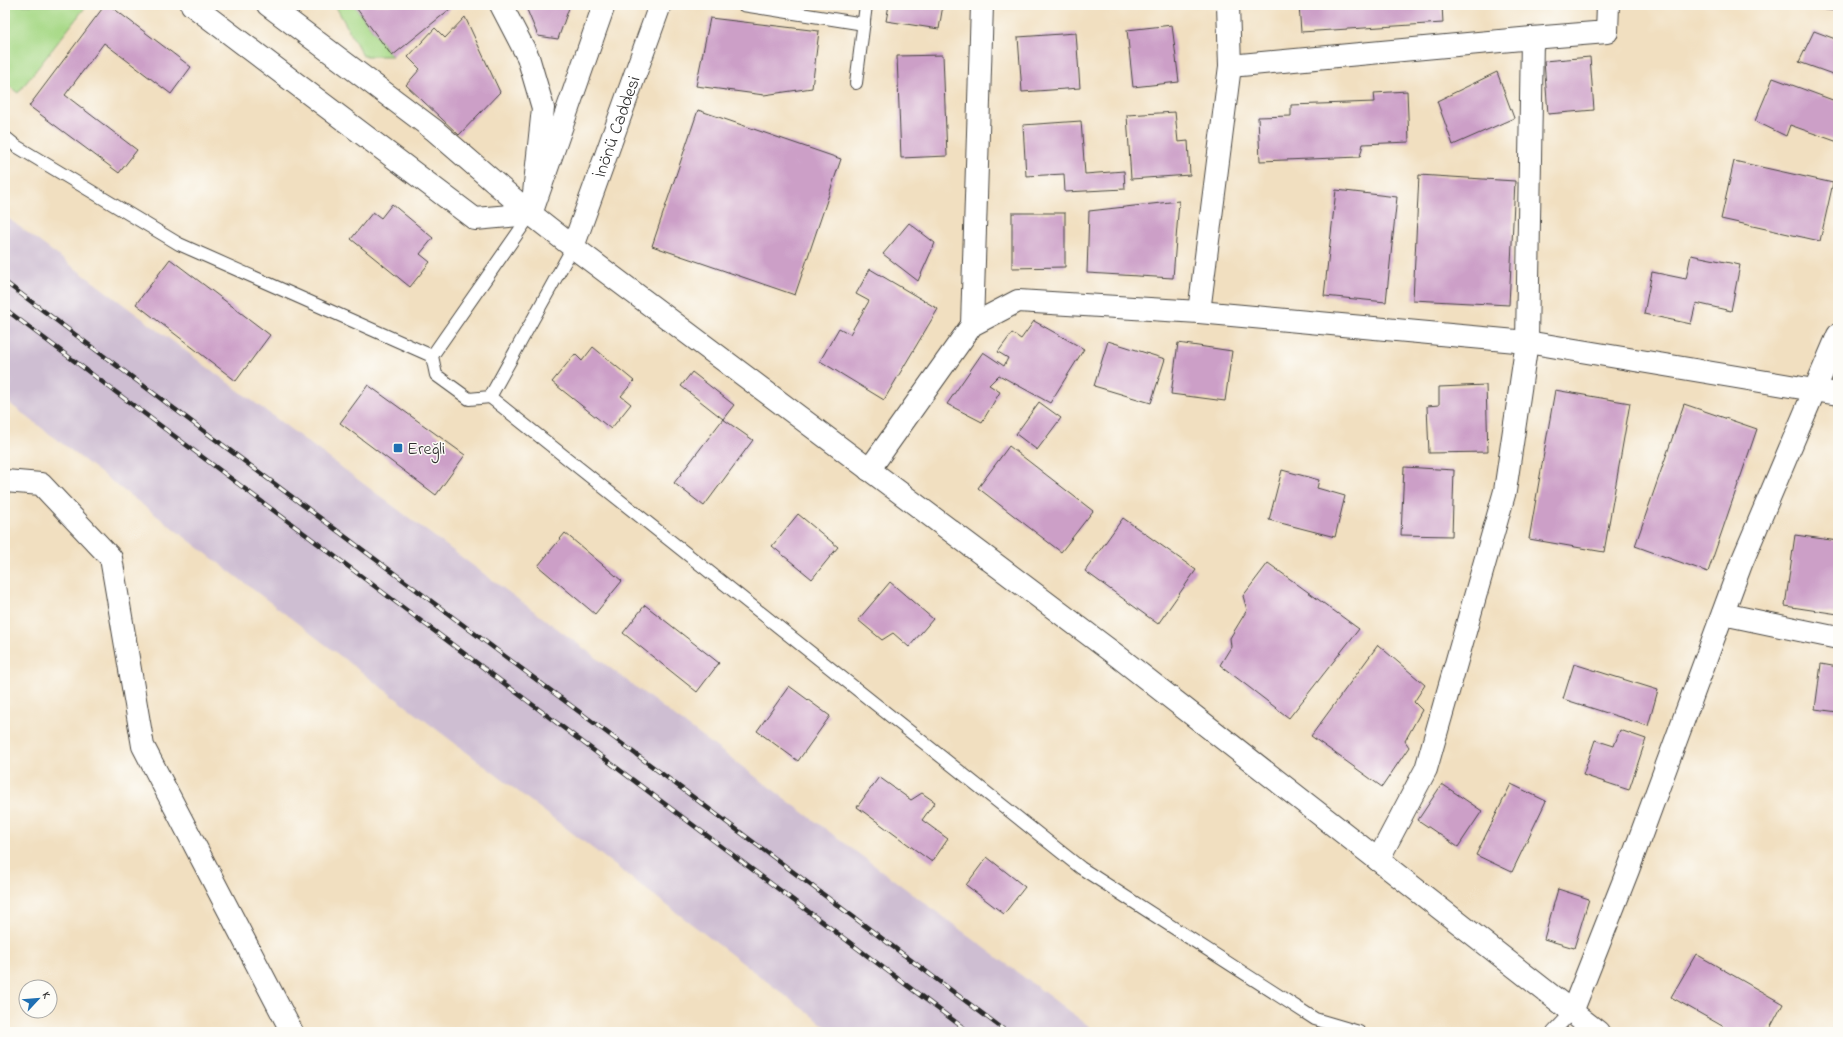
<svg xmlns="http://www.w3.org/2000/svg" width="1843" height="1037" viewBox="0 0 1843 1037" font-family="'Indie Flower',sans-serif">
<style>
.industrial{fill:#cebed2}
.green{fill:#a7d987;stroke:#698259}
.building{fill:#cc9fc7}
.lines{fill:none;stroke-linecap:round;stroke-linejoin:round}
.lane-casing{stroke:#494641;stroke-width:14}
.street-casing{stroke:#494641;stroke-width:24}
.secondary-casing{stroke:#494641;stroke-width:24}
.lane{stroke:#fff;stroke-width:12}
.street{stroke:#fff;stroke-width:22}
.secondary{stroke:#fff;stroke-width:22}
.rail-casing{stroke:#2b2b2b;stroke-width:4.5}
.rail{stroke:#fdfcf7;stroke-width:3;stroke-dasharray:9;stroke-linecap:butt}
.poi-dot{fill:#1f6fb2;stroke:#fdfcf7;stroke-width:1.5}
.labels{text-anchor:middle;stroke-width:3;stroke-linejoin:round;paint-order:stroke}
.street-label{font-size:18px;fill:#2b2b2b;stroke:#fdfcf7}
.poi-label{font-size:18px;fill:#2b2b2b;stroke:#fdfcf7;text-anchor:start}
</style>
<rect width="100%" height="100%" fill="#fdfcf7"/>
<filter id="ink" filterUnits="userSpaceOnUse"><feTurbulence type="fractalNoise" baseFrequency=".025" numOctaves="2"/><feDisplacementMap in="SourceGraphic" scale="8" xChannelSelector="R" yChannelSelector="G"/><feConvolveMatrix kernelMatrix="1 2 1 2 8 2 1 2 1" color-interpolation-filters="sRGB"/></filter>
<filter id="wash" filterUnits="userSpaceOnUse"><feTurbulence type="fractalNoise" baseFrequency=".012" numOctaves="4" result="noise"/><feDisplacementMap in="SourceGraphic" scale="16" xChannelSelector="R" yChannelSelector="G"/><feGaussianBlur stdDeviation="0.9" result="paint"/><feColorMatrix in="noise" values="0 0 0 0 0 0 0 0 0 0 0 0 0 0 0 0 0 1.4 0 .05"/><feComposite in="paint" operator="in"/></filter>
<g filter="url(#wash)">
<rect width="100%" height="100%" fill="#f1dfc0"/>
<polygon class="industrial" points="5,216 989,951 1097,1032 833,1032 5,400"/>
<g class="green">
<polygon points="5,5 87,5 18,93 5,83"/>
<polygon points="335,5 354,5 392,56 363,56"/>
</g>
<g id="blocks">
<g class="building">
<polygon points="105,5 109,5 191,67 171,94 104,43 65,95 137,150 119,173 29,106"/>
<polygon points="354,5 455,5 392,56"/>
<polygon points="525,5 570,5 558,39 538,36"/>
<polygon points="889,5 943,5 939,29 886,21"/>
<polygon points="1299,5 1442,5 1443,23 1301,32"/>
<polygon points="1790,5 1838,5 1838,11 1790,6"/>
<polygon points="465,17 500,92 459,135 406,85 420,69 408,57 435,28 445,38"/>
<polygon points="710,18 819,31 812,88 764,95 696,86"/>
<polygon points="1172,25 1179,82 1133,87 1127,30"/>
<polygon points="1814,31 1838,40 1838,76 1799,62"/>
<polygon points="1076,33 1080,88 1022,92 1018,37"/>
<polygon points="943,55 947,156 901,158 897,56"/>
<polygon points="1590,57 1594,110 1548,114 1544,61"/>
<polygon points="1497,72 1514,118 1453,145 1437,101"/>
<polygon points="1773,78 1838,102 1838,142 1790,125 1786,136 1755,121"/>
<polygon points="1407,91 1409,142 1363,144 1360,157 1260,161 1258,117 1291,116 1291,105 1375,102 1374,93"/>
<polygon points="698,110 841,159 795,295 652,246"/>
<polygon points="1175,112 1178,142 1188,141 1190,175 1131,179 1127,115"/>
<polygon points="1081,121 1085,174 1124,171 1125,189 1065,192 1064,174 1026,176 1023,125"/>
<polygon points="1734,161 1833,183 1820,241 1721,219"/>
<polygon points="1419,175 1515,181 1509,305 1413,300"/>
<polygon points="1336,190 1397,197 1386,302 1324,296"/>
<polygon points="1179,201 1173,278 1087,273 1089,211"/>
<polygon points="392,204 433,238 420,254 430,262 410,287 351,239 373,212 381,218"/>
<polygon points="1012,213 1065,213 1065,267 1012,268"/>
<polygon points="909,223 935,243 918,281 883,254"/>
<polygon points="1691,255 1740,265 1731,311 1696,303 1691,324 1644,314 1652,272 1686,279"/>
<polygon points="170,259 270,335 236,381 136,304"/>
<polygon points="870,269 938,309 884,400 820,361 839,328 850,334 869,301 856,294"/>
<polygon points="1034,321 1084,349 1050,403 999,375 989,385 1000,392 982,422 947,404 983,352 1004,366 1008,358 998,352 1012,333 1021,339"/>
<polygon points="1108,341 1165,359 1151,403 1094,386"/>
<polygon points="1178,343 1232,351 1225,401 1171,394"/>
<polygon points="593,347 634,381 621,396 631,404 611,429 552,382 575,354 582,361"/>
<polygon points="692,372 734,405 723,419 681,386"/>
<polygon points="368,385 465,455 436,495 340,423"/>
<polygon points="1486,385 1488,452 1429,453 1427,406 1439,405 1439,387"/>
<polygon points="1555,390 1630,403 1604,552 1529,539"/>
<polygon points="1039,402 1061,418 1037,450 1016,434"/>
<polygon points="1684,404 1757,429 1708,572 1635,546"/>
<polygon points="723,419 753,440 704,506 674,483"/>
<polygon points="1009,446 1093,511 1061,552 978,488"/>
<polygon points="1404,467 1454,470 1452,536 1401,535"/>
<polygon points="1282,470 1319,480 1317,488 1345,496 1335,537 1269,520"/>
<polygon points="798,514 838,547 812,579 772,546"/>
<polygon points="1123,518 1196,570 1158,624 1085,571"/>
<polygon points="565,533 622,581 595,614 538,566"/>
<polygon points="1795,535 1838,541 1838,614 1785,606"/>
<polygon points="1268,563 1359,629 1289,718 1220,665 1231,647 1230,638 1247,610 1243,596"/>
<polygon points="890,582 933,619 909,647 893,633 882,640 858,620"/>
<polygon points="645,605 719,663 697,692 623,633"/>
<polygon points="1378,645 1425,685 1414,702 1422,710 1405,741 1409,747 1382,787 1311,736"/>
<polygon points="1574,664 1658,690 1648,726 1563,699"/>
<polygon points="1821,664 1838,667 1838,712 1815,709"/>
<polygon points="789,686 830,716 798,761 757,731"/>
<polygon points="1620,730 1646,739 1629,790 1583,775 1595,740 1614,746"/>
<polygon points="879,777 911,800 922,793 935,802 922,820 948,839 932,862 857,807"/>
<polygon points="1442,784 1482,811 1458,847 1418,820"/>
<polygon points="1511,784 1546,801 1512,872 1476,855"/>
<polygon points="987,857 1025,887 1004,914 966,885"/>
<polygon points="1558,889 1589,899 1574,948 1544,939"/>
<polygon points="1696,954 1783,1004 1768,1032 1733,1032 1671,997"/>
</g>
</g>
</g>
<g filter="url(#ink)">
<use href="#blocks" fill-opacity="0" stroke="#494641" stroke-width="1"/>
<g class="lines">
<defs>
<g id="lane">
<polyline points="743,5 864,24"/>
<polyline points="856,83 866,5"/>
<polyline points="5,137 16,146 179,244 432,356"/>
<polyline points="531,214 432,356 436,375 469,399 490,397 573,247"/>
<polyline points="490,397 1081,868 1315,1019 1359,1032"/>
<polyline points="1553,1032 1572,1012"/>
</g>
<g id="street">
<polyline points="501,5 528,57 543,108 534,193"/>
<polyline points="1230,66 1532,38 1607,32 1608,5"/>
<polyline points="1199,312 1230,66 1228,5"/>
<polyline points="972,325 982,5"/>
<polyline points="869,470 972,325 1018,301 1199,312 1527,342 1838,394"/>
<polyline points="5,481 41,484 111,558 143,746 292,1032"/>
<polyline points="1723,614 1838,638"/>
<polyline points="1378,860 1426,769 1505,491 1527,342 1532,38"/>
<polyline points="1572,1012 1628,870 1741,564 1838,335"/>
</g>
<g id="secondary">
<polyline points="192,5 475,219 531,214"/>
<polyline points="268,5 434,130 531,214 573,247 1120,658 1598,1032"/>
<polyline points="531,214 604,5"/>
<path id="s1" d="M573,247L660,5"/>
</g>
</defs>
<use href="#lane" class="lane-casing"/>
<use href="#street" class="street-casing"/>
<use href="#secondary" class="secondary-casing"/>
<use href="#lane" class="lane"/>
<use href="#street" class="street"/>
<use href="#secondary" class="secondary"/>
<defs>
<g id="rail">
<polyline points="5,282 1007,1032"/>
<polyline points="5,309 969,1032"/>
</g>
</defs>
<use href="#rail" class="rail-casing"/>
<use href="#rail" class="rail"/>
</g>
</g>
<rect class="poi-dot" x="393" y="443" width="10" height="10" rx="2"/>
<g class="labels">
<g class="street-label">
<text dy="6" stroke="none"><textPath href="#s1" startOffset="128">İnönü Caddesi</textPath></text>
</g>
<g class="poi-label">
<text x="407" y="454">Ereğli</text>
</g>
</g>
<rect width="1843" height="1037" fill="none" stroke="#fdfcf7" stroke-width="20"/>
<g transform="translate(38 999) rotate(64)"><circle r="19" fill="#fdfcf7" stroke="#a9a8a5"/>
<path d="M0-3L7 15L0 10L-7 15Z" fill="#1f6fb2"/>
<text y="-6" font-size="11" font-weight="bold" text-anchor="middle" fill="#2b2b2b">K</text>
</g>
</svg>
